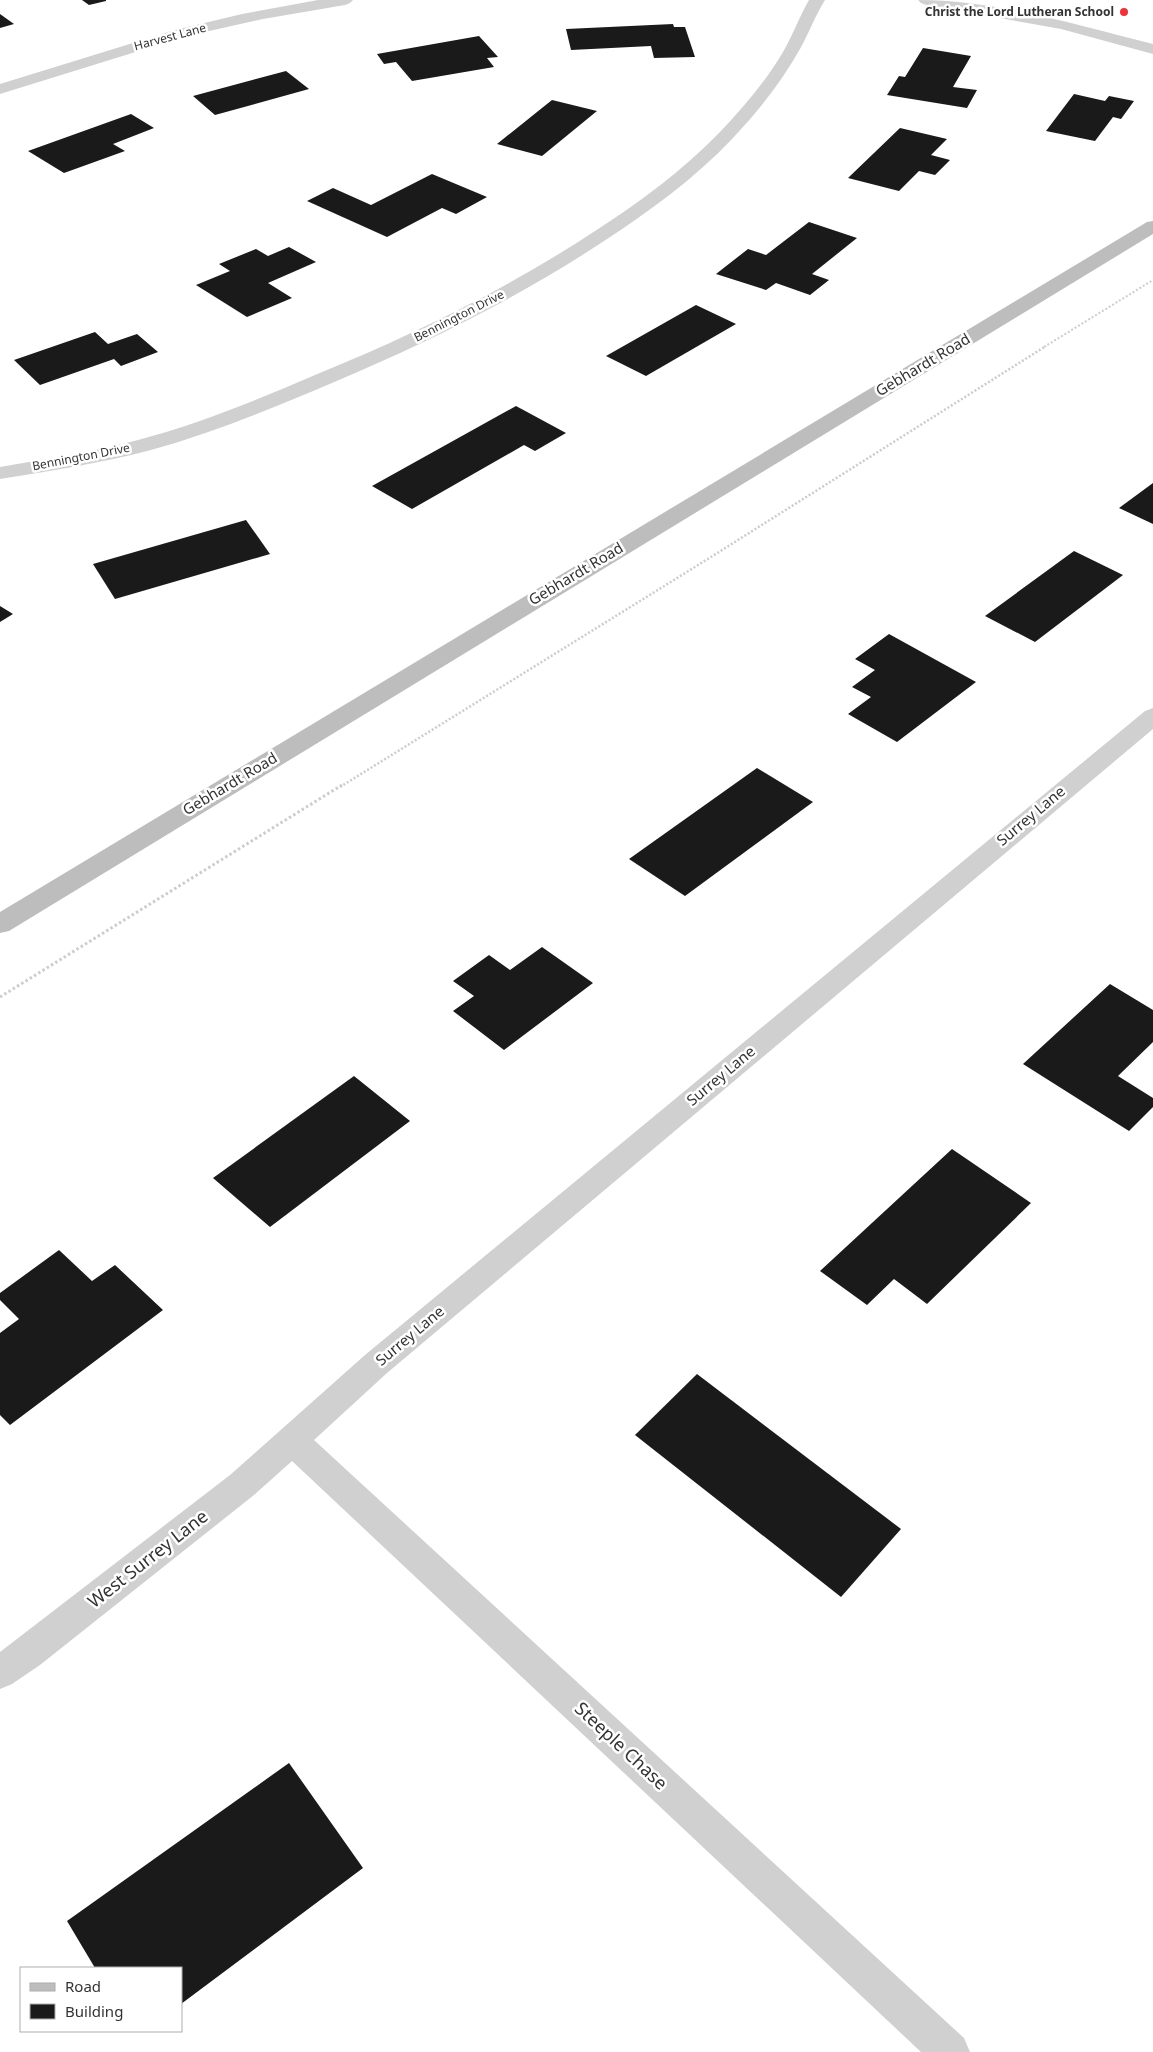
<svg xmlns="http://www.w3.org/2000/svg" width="1153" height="2052" viewBox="0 0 1153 2052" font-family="'Noto Sans',sans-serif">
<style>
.building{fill:#1a1a1a}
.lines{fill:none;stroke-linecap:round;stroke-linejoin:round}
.path-far2{stroke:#cdcdcd;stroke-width:2;stroke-dasharray:2 2;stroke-linecap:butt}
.path-far1{stroke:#cdcdcd;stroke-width:2.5;stroke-dasharray:2 2;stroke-linecap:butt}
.path{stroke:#cdcdcd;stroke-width:3;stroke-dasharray:2.5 2.5;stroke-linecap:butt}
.street{fill:#d0d0d0;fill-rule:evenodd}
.secondary{fill:#bdbdbd;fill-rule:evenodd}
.poi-dot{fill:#ec323b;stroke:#fff;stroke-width:2}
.labels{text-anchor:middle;stroke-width:5;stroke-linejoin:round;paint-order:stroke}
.far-poi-label{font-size:12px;font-weight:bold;fill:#333;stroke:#fff;text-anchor:end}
.far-street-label{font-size:12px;fill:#333;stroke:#fff}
.street-label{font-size:15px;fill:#333;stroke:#fff}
.near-street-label{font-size:18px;fill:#333;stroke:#fff}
</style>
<rect width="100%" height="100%" fill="#fff"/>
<g class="building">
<polygon points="82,0 106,0 106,1 89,5"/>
<polygon points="0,14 14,24 0,28"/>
<polygon points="673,24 674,27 685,27 695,57 654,58 651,46 571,50 566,29"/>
<polygon points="479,36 498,57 487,58 494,67 412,81 396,62 384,64 377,54"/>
<polygon points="923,48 971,56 953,87 977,90 967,108 887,95 899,76 905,77"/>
<polygon points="286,71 309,89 215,115 193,96"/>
<polygon points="1074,94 1105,101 1109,96 1134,101 1121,119 1113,117 1095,141 1046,131"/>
<polygon points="552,100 597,111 542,156 497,144"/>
<polygon points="131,114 154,128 113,144 125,151 64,173 28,151"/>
<polygon points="900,128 947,139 931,155 950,160 935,175 919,171 899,191 848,178"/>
<polygon points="432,174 487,197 456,214 442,208 387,237 307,201 333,188 371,205"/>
<polygon points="809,222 857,238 812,274 829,280 810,295 776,283 766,290 716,274 748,249 766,255"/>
<polygon points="289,247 316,262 268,283 292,298 247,317 196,285 230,271 219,264 256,249 268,256"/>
<polygon points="696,305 736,324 646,376 606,356"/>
<polygon points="95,332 108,344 137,334 158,352 121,366 114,359 40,385 14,360"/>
<polygon points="516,406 566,433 535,451 524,445 412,509 372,486"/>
<polygon points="1153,483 1153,524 1119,508"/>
<polygon points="246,520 270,554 115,599 93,564"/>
<polygon points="1074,551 1123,575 1035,642 985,616"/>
<polygon points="0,606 13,614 0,622"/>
<polygon points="889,634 976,682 897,742 848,714 871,697 852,687 875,670 855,659"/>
<polygon points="757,768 813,802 685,896 629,859"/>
<polygon points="542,947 593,983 504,1050 453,1011 474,996 453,981 489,955 510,970"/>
<polygon points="1110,984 1153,1010 1153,1042 1118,1076 1153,1098 1153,1107 1129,1131 1023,1064"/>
<polygon points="354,1076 410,1121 270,1227 213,1178"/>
<polygon points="952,1149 1031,1203 927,1304 894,1279 867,1305 820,1271"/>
<polygon points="59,1250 92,1281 115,1265 163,1310 10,1425 0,1415 0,1333 19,1319 0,1300 0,1293"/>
<polygon points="697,1374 901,1529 841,1597 635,1435"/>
<polygon points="289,1763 363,1868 181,2004 181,1968 95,1968 67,1921"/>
</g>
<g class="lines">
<polyline class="path-far2" points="1044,347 1153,280"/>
<polyline class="path-far1" points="340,787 711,557 1046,346"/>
<polyline class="path" points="0,997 342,785"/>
<g class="street">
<polygon points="318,0 353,0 350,3 345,5 263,19 187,36 0,94 0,84 175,30 242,14"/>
<path d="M809,0H825C815,16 809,33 800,49C782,81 758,112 732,139C694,179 650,211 604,241C518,298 426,343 332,383C273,408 213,433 151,450C101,463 50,471 0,479V467C46,459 93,452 138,440C199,424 257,400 315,375C413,335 507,289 595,231C640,202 683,170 720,132C743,108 766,81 783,52C793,35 799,17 809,0Z"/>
<path d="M918,0C996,0 1078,25 1153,44V54L1061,29L926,5L921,3Z"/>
<polygon points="1153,708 1153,729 387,1373 314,1440 964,2038 970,2052 921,2052 292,1461 254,1495 40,1665 12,1684 0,1689 0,1652 230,1475 365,1355 1145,711"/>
</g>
<polygon class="secondary" points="1153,221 1153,234 9,931 0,933 0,912 1147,222"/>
</g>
<circle class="poi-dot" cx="1124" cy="12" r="5"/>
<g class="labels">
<g class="far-poi-label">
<text x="1114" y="16">Christ the Lord Lutheran School</text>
</g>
<g class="far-street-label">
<text transform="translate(170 37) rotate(-15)" y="4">Harvest Lane</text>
<text transform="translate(459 316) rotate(-27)" y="4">Bennington Drive</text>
<text transform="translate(81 457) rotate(-11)" y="4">Bennington Drive</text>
</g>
<g class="street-label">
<text transform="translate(923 365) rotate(-31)" y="5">Gebhardt Road</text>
<text transform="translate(576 574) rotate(-31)" y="5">Gebhardt Road</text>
<text transform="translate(230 784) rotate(-31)" y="5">Gebhardt Road</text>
<text transform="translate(1031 816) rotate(-40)" y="5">Surrey Lane</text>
<text transform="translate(721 1076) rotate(-40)" y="5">Surrey Lane</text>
<text transform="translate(410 1336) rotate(-40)" y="5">Surrey Lane</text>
</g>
<g class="near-street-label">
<text transform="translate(148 1559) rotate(-38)" y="6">West Surrey Lane</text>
<text transform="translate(621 1746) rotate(43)" y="6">Steeple Chase</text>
</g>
</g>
<rect x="20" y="1967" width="162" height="65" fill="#ffffff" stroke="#adadad"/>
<rect x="30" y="1983" width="25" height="8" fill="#bdbdbd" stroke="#adadad"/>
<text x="65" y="1992" font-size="15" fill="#333333">Road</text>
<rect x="30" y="2004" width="25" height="15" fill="#1a1a1a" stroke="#adadad"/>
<text x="65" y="2017" font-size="15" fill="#333333">Building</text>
</svg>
